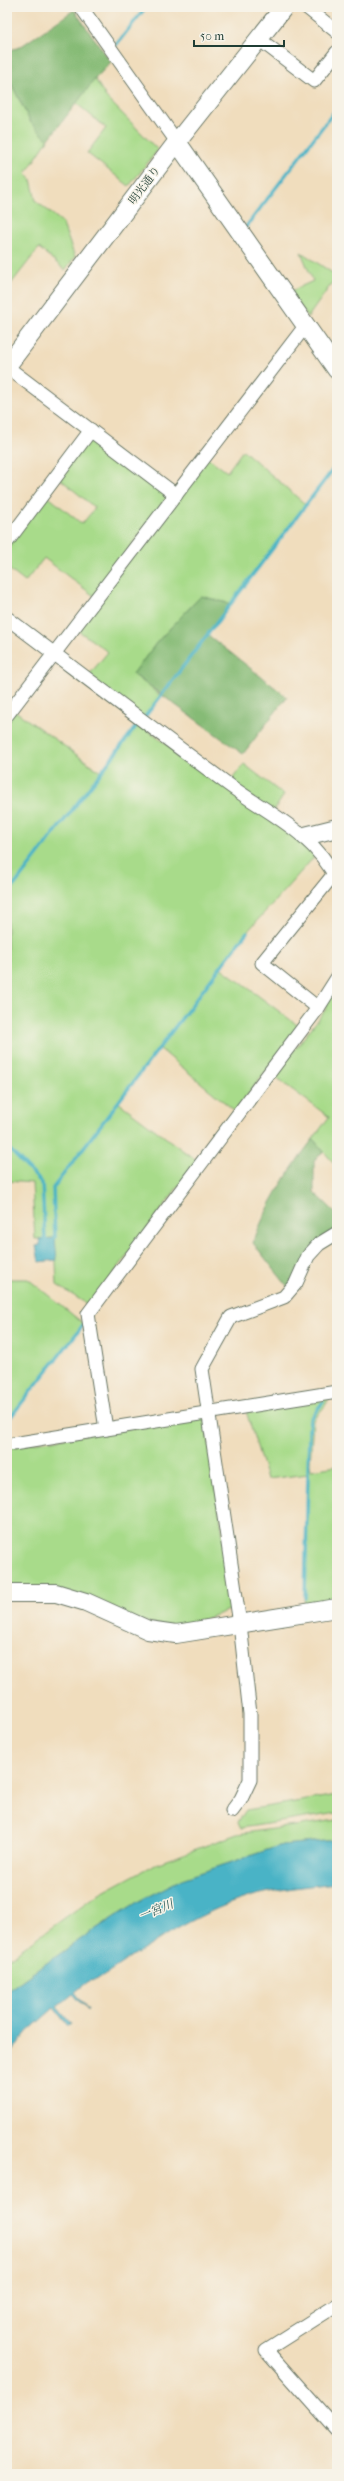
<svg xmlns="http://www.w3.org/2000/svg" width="344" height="2481" viewBox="0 0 344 2481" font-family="'IM FELL French Canon','Noto Serif JP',serif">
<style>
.green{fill:#a8db8a;stroke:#648c5f}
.forest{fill:#86bb76;stroke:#527c55}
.water{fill:#48b3c6;stroke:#34787d}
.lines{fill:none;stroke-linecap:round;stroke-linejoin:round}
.stream{stroke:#48b3c6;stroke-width:3.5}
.street-casing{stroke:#687564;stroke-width:15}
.secondary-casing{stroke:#687564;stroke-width:20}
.street{stroke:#fff;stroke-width:13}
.secondary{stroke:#fff;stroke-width:18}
.labels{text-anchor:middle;stroke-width:3;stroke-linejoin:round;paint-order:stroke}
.street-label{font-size:11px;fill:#1f3d34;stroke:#f7f3e8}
.water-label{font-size:12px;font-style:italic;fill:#295a58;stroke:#f7f3e8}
</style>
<rect width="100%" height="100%" fill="#f7f3e8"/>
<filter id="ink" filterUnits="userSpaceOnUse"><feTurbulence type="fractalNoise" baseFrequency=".025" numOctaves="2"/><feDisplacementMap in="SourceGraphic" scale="8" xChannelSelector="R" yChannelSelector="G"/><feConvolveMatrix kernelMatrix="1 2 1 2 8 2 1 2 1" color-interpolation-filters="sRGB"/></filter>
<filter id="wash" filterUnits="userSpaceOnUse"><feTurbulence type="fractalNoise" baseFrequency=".012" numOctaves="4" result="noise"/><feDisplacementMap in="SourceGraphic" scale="16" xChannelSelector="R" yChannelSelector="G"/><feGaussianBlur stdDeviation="0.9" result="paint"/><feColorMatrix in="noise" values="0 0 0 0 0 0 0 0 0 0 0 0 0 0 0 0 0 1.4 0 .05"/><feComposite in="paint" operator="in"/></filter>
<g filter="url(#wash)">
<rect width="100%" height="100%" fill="#f0ddbd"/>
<g class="green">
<polygon points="7,75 31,123 48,140 26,173 31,179 36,201 62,222 75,257 65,270 39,248 7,289"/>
<polygon points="95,79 106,97 158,150 129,186 87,153 106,128 76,103"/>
<polygon points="301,252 337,276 308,317 289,292 313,281"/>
<polygon points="92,434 170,493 94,596 44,558 25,582 7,568 7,544 45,494 82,524 95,508 59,478"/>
<polygon points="243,450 306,505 231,604 201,596 157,642 133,674 161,696 144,718 88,676 108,652 76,629 207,457 227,472"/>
<polygon points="15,711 101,772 138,724 298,836 315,856 247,932 220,967 300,1027 235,1111 159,1048 118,1102 197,1161 90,1306 57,1285 55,1238 35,1239 32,1183 7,1181 7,721"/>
<polygon points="244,764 284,795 273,812 235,787 233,778"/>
<polygon points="337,984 337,1167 313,1139 329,1117 274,1076 326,1009 325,1003"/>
<polygon points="7,1279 28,1279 84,1324 9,1419 11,1446 205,1417 234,1608 202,1620 163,1626 7,1587 7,1582 9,1582 7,1567"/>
<polygon points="330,1396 325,1406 313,1420 310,1464 311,1470 337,1466 337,1603 304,1608 309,1474 267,1479 246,1411"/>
<polygon points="337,1795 337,1813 241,1828 238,1822 246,1810"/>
<polygon points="337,1820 337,1840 282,1845 182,1879 139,1901 88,1934 7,1991 7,1960 92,1898 153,1865 237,1834"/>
</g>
<g class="forest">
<polygon points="74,10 111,62 95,79 48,140 31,123 7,75 7,51 20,47"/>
<polygon points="201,596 231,604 208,635 287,697 243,754 133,674 157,642"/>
<path d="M313,1139L324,1152L314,1160V1192L337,1214V1230L288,1287L253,1243C266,1206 289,1170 313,1139Z"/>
</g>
<g class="water">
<polygon points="55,1238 57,1260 39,1262 36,1246 40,1245 39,1239"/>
<path d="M337,1840V1883C308,1886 277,1889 249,1897C194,1913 143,1950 96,1980L89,1981L75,1992L88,2010L73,1994L57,2007L71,2024L68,2026L54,2008L27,2032L7,2058V1991L88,1934L139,1901L182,1879L282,1845Z"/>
</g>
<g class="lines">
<g class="stream">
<polyline points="116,45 146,7"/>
<polyline points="245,228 337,108"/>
<polyline points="144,718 337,464"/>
<polyline points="7,895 138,724"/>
<polyline points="7,1147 42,1183 45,1239"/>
<polyline points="55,1238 53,1188 247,932"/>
<polyline points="9,1419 84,1324"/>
<polyline points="305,1598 309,1431 310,1419 323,1402"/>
</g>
</g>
</g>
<g filter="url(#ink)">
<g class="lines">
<defs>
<g id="street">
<polyline points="81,7 177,142"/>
<polyline points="306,7 337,32"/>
<polyline points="259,39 314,81 337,52"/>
<polyline points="7,367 176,495"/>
<polyline points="7,542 91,430"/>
<path d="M7,618C80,673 152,728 225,782C266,813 313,831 337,880"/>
<polyline points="7,715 306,325"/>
<polyline points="318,1008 262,963 334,874"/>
<polyline points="106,1429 88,1314 318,1008 337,978"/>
<polyline points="13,1444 337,1392"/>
<polyline points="232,1811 241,1799 250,1780 250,1714 240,1624 202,1369 231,1317 284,1297 296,1283 308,1256 319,1244 337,1233"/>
<polyline points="337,2305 266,2350 337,2430"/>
</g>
<g id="secondary">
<polyline points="177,142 337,370"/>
<polyline points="7,366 177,142 284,7"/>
<polyline points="305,836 337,828"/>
<polyline points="7,1593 56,1593 86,1602 148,1630 176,1634 337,1608"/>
</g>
</defs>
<use href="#street" class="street-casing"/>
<use href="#secondary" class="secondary-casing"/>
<use href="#street" class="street"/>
<use href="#secondary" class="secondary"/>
</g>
</g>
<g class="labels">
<g class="street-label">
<text transform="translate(144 185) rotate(-53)" y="4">明光通り</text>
</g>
<g class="water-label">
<text transform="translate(156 1910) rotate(-22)" y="4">一宮川</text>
</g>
</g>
<rect width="344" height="2481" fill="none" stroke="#f7f3e8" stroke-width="24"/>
<path d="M194 40v6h90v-6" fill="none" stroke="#1f3d34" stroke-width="2"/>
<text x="200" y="40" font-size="12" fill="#1f3d34" stroke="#f7f3e8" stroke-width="3" paint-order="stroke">50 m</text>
</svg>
